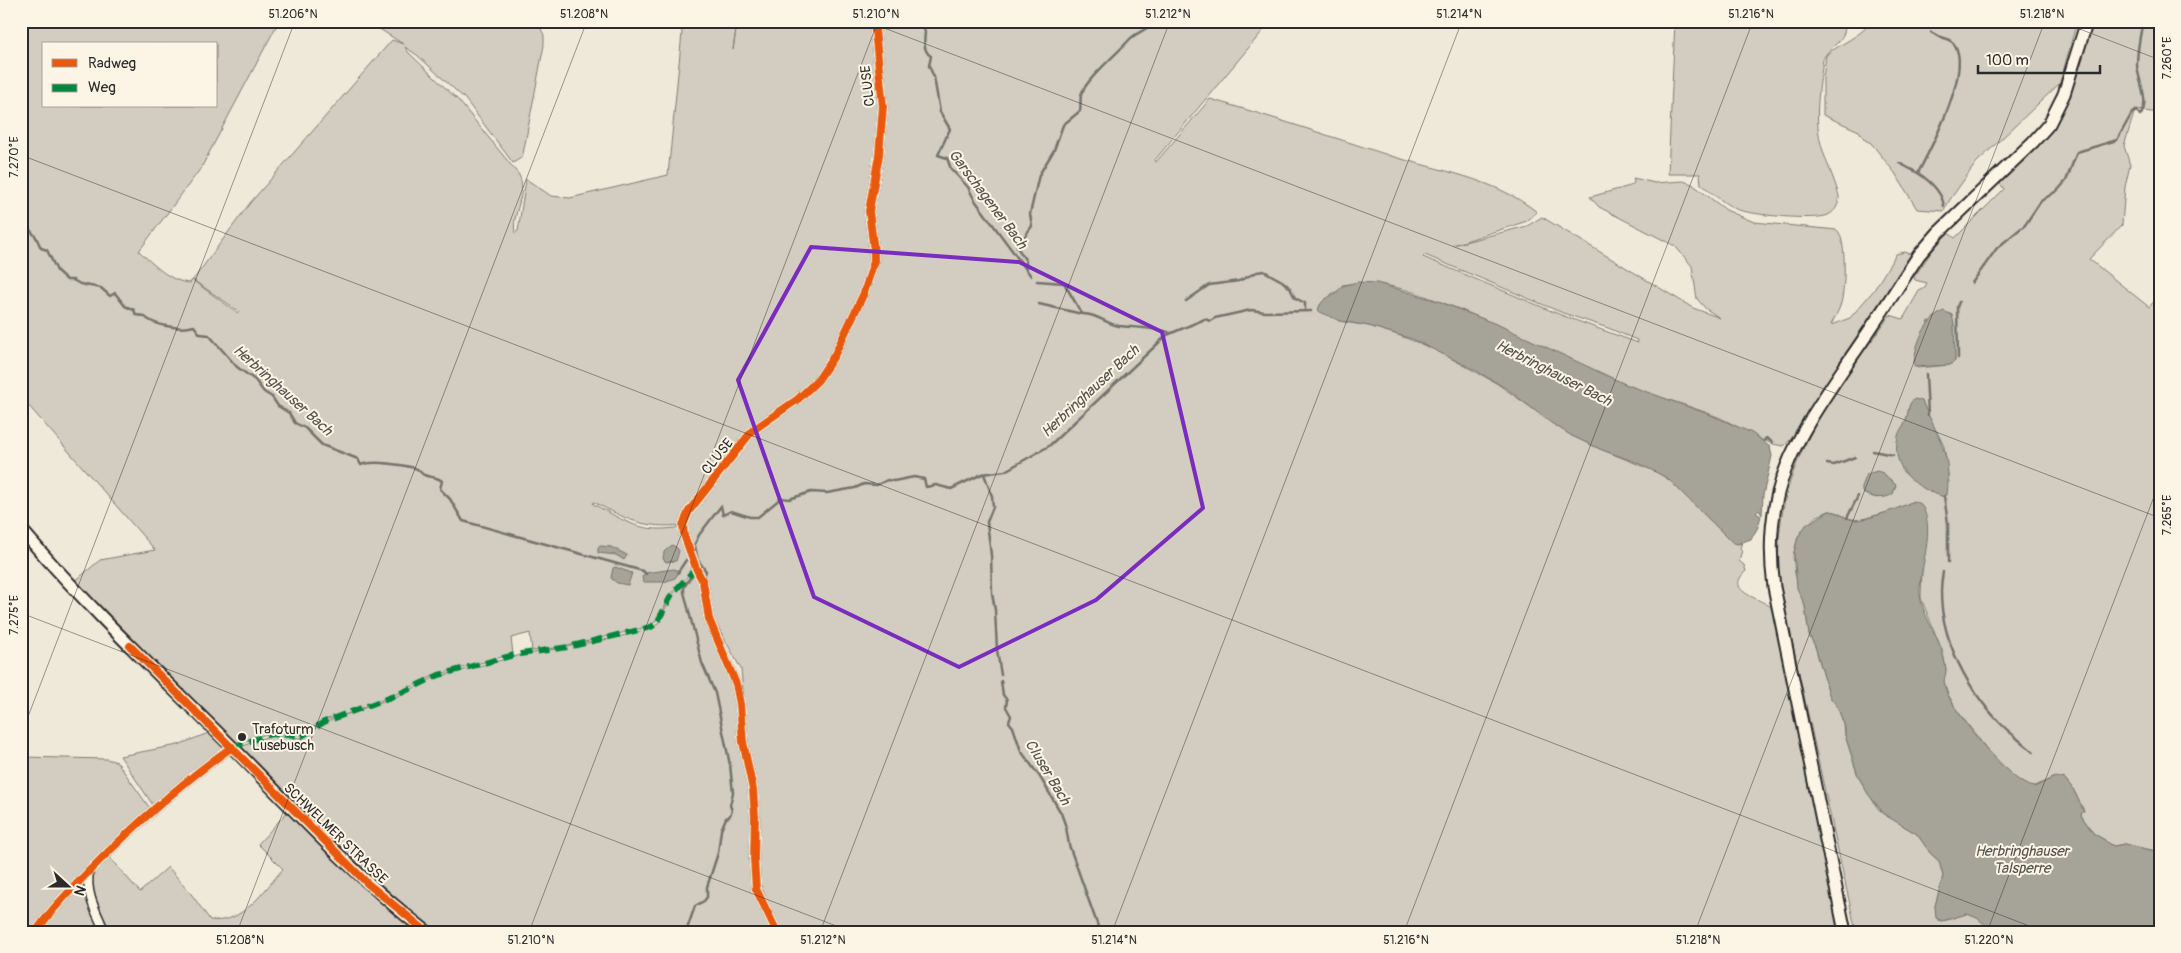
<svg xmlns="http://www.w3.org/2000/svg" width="2181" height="953" viewBox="0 0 2181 953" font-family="Pangolin,sans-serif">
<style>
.green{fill:#d2cdc0;stroke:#7e7c76;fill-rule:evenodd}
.water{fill:#a6a399;stroke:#75736d}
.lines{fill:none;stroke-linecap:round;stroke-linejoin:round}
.stream{stroke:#75736d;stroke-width:2.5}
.street-casing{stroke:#2b2b2b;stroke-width:11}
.secondary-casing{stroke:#2b2b2b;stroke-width:15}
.street{stroke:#fcf5e5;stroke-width:8}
.secondary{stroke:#fcf5e5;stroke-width:11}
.quiet{stroke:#00873e;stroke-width:6;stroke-dasharray:12 6;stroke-linecap:butt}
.cycleway-casing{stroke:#fcf5e5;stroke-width:11}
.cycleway{stroke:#e8590c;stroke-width:8}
.marked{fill:none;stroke:#7b2cbf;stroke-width:4;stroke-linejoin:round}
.ticks{fill:none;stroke:#2b2b2b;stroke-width:1;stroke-opacity:0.45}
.poi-dot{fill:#2b2b2b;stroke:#fcf5e5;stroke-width:2}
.labels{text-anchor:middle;stroke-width:4;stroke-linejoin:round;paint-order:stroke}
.street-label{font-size:14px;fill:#2b2b2b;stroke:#fcf5e5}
.poi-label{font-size:14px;fill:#2b2b2b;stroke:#fcf5e5;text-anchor:start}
.water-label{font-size:15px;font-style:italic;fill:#565552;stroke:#fcf5e5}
.neatline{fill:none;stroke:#2b2b2b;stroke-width:2}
.ticks-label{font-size:12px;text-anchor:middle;fill:#2b2b2b}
</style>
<rect width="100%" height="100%" fill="#efe9da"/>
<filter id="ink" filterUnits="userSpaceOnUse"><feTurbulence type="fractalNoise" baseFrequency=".02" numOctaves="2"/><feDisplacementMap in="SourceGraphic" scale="10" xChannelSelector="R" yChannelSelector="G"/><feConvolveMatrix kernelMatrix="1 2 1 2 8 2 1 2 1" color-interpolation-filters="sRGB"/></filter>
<g filter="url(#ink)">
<g class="green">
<path d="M21,21H279L201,168L139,251C153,264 170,282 190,283L192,280L238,313L239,311L193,280L250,203L392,40L403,44L367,21H537L544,35V45L523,154L521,158L513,163L465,99L417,55L405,47L408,52L459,101L519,175C528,193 511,215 515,233L518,231L526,179L551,196L570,198L668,175L682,33L680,21H772L736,29L733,50L736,30L776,21H1271L1154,161L1156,162L1210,99C1270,116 1329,136 1388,155C1440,171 1494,178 1537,212L1527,221L1453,245L1527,226L1542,217L1693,308L1720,318L1706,309L1697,299L1692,266L1675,246L1599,207L1590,197L1630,186L1634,183L1633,178L1655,183L1683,181L1692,184L1726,210L1754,222L1837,230C1847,239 1845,289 1841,303C1839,311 1834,318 1831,325L1850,318L1874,290L1896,254L1905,252L1913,255L1792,438L1784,446C1760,444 1740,426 1718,417C1688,405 1656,397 1625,384C1569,361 1516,332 1459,309C1421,294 1383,278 1342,285L1340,290L1331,294V316L1339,321L1369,326L1398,335L1434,349L1496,383L1572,436L1600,449L1657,472L1672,482L1732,542L1740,544L1742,542L1740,548L1742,550L1739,561L1744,565L1746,571C1722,593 1764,598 1773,609L1842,932H781L758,879L759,811L747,735L741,669L711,614L681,525C644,529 625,519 594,502L593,504C627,522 641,534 681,527L695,568L671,594L660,616L651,626L568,646L532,651L530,633L511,638L513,654L433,676L399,693L347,714L324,720L302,735L272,732L235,745L74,582L100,560L155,550L21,397ZM44,44H216V106H44ZM1425,255L1563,313L1608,328L1637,340L1638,343L1561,315L1423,257Z"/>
<path d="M1675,21H1844C1849,40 1830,45 1823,59C1820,84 1814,115 1820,140C1824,159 1834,177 1839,196C1839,204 1836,211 1828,215C1815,221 1750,215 1736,209C1723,203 1712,193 1701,184L1700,174H1668Z"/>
<path d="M1872,21H2077L2060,83L1976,163L1949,201L1944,211L1917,209L1895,173L1871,143L1865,140L1859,131L1823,115V78L1826,55C1841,43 1860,37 1872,21Z"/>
<path d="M2092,21H2160V113L2135,110L2124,146L2130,165L2125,187L2122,225L2089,259L2149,307L2160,295V852L2124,844L2114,846L2109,844L2105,840L2094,834L2082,817L2081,814L2084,811L2073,789L2065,779L2052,778L2034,787L2025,785L2014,777L1986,748L1956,709L1947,692L1943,679L1946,669L1943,653L1921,598L1922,569L1913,501L1895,510L1859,520L1847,518L1836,512L1829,511L1815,517L1798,537L1793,556L1795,574L1805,606L1809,635L1815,646L1830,697L1837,706L1844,724L1845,735L1858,776L1878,809L1917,834L1932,855L1939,861L1943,876L1935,906L1938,920C1949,924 1960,910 1972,915C1980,918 1988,926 1994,932H1856L1780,587C1768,471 1827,404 1890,315L1903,319L1919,291L1925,288L1927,283L1915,280L1914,277L1946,231L1955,238L2004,189L1998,181L2057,120L2061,112L2072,85ZM1929,321L1954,324L1955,361L1950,365L1917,368L1916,352ZM1910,404L1925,409L1944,446L1949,482L1931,493L1902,471V428L1906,422ZM1883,473L1896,485L1877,498L1864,494Z"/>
<path d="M696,570C702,581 701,591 705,603C713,630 730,654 738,681L752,789V869L775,932H432L398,906L238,748L271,735L301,738L323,723L400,695L433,678L517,656L614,638L652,628L658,623L672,595Z"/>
<polygon points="211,732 228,747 153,805 120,756 178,745"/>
<polygon points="21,757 107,759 117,762 149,807 148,811 34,932 21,932"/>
<path d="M289,810L422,932H107L93,901L90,875L108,856L140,892L168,867L189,891L210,920C243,925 264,890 283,869L258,844Z"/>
<polygon points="87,878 105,932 39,932 48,919"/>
</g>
<g class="water">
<path d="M1357,282L1377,283L1438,301L1501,326L1625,384L1711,415L1752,433L1770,447L1772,456L1763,495L1762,515L1759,510L1756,513L1761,516L1758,527L1751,539L1737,544L1732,542L1667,478L1638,463L1600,449L1572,436L1551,423L1507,389L1475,370L1412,339L1369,326L1340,321L1318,311C1320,296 1336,297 1342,286Z"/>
<path d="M1944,311L1952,315L1954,324L1955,361L1950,365L1914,367C1914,346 1924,320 1944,311Z"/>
<path d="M1915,399L1922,401C1938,438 1952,452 1947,495L1944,497C1916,488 1890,470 1898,436C1899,431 1903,427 1905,422C1909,415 1907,402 1915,399Z"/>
<path d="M1877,471L1883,473L1896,485L1893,494C1883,500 1871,498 1862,492V487L1867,474Z"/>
<path d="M1913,501L1921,504C1937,530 1919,566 1920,594C1921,611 1936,634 1942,650C1943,655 1945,664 1946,669C1946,677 1942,679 1946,691C1955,713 2010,785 2034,787L2055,777L2065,779L2073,789L2084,811L2081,814L2082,817L2094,834L2105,840L2109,844L2114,846L2124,844L2160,852V932H1994L1977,918L1967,914L1942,921L1936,918L1935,906L1943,876L1939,861L1930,853L1917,834L1885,815L1868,794L1858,776L1845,735V727L1837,706L1830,697L1815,646L1809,635L1805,606L1797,588L1794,552L1798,537L1806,525L1829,511C1838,511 1845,519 1854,520C1864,521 1904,507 1913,501Z"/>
<polygon points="672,545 677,548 679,551 676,561 666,562 663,559 664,552"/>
<polygon points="601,546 611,547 627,555 624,560 616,555 598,553 598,547"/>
<polygon points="615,567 632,573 628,585 617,583 611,578 613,568"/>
<polygon points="674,569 680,571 675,578 664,582 643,582 642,577 645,573"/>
</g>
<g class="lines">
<g class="stream">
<path d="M920,21C922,24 925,30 925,33C924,40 923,52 931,56L929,66L934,77L940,112L950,129L938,155L947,158L951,169L968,187L974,199L1031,276"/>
<path d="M1931,32C1938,38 1949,37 1954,44C1973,69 1931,148 1918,173C1930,181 1942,192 1944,206"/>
<polyline points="1899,163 1918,173"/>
<path d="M21,219L36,237L41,248L47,250L57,271L67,280H73L80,284L101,288L110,296L115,293L125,306L134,310L136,315L144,316C153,326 181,330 194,326L200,334L209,335L237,367L255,380L264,392L272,397L278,406L289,413L295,423L305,428L322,445L358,459L361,465C373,460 403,465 415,468C419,469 420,473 424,475C431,478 436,476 442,481L440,489L450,499L463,521L643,571L646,574"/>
<path d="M1026,269V261L1017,247L1032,226L1030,214L1039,175L1054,150L1063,125L1080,111C1081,106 1080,100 1081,95C1086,79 1118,53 1129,40C1136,32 1149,30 1154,21"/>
<path d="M1037,281L1064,283L1082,314C1096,313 1106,324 1119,326C1130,327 1163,328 1170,333"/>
<path d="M1972,283L1997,248L2025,225L2041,201L2058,190L2066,181L2077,152L2117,140L2132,113L2137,111L2140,115L2142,113C2149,99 2138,80 2137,65C2137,51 2140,35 2143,21"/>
<polyline points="1186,301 1209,285 1239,281 1257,272 1264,271 1282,281 1290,288 1295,298 1305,303 1305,309"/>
<polyline points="1039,304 1082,314"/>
<polyline points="1958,358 1957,307 1959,302"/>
<polyline points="1926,374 1928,415"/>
<polyline points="1764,441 1766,438 1772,442"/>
<polyline points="1873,451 1893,455"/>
<polyline points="1827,464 1834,465 1855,457"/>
<polyline points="984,474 992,496 993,507 987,522 991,555 992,593 995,610 997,650 1001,675"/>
<polyline points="1944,496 1948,523 1948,562"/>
<polyline points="1847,518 1858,496"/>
<polyline points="695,546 698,560 706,571 705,574"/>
<polyline points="692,550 699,535 721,506 723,515 731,511 750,517 758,517 781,498 789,499 811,492 827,493 855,488 864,484 877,485 887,480 894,481 914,477 924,479 926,487 936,485 951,489 982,474 1005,471 1049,446 1167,335 1205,319 1210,321 1215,318 1251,310 1265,312 1311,311"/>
<polyline points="678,572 686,560"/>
<path d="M1943,572C1933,626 1964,686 2001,724C2011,734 2023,743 2033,752"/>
<polyline points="1001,681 1003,695 1007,700 1006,707 1011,716 1009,722 1013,727 1021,751 1040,777 1061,813 1066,827 1069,845 1100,932"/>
<polyline points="686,932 695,906 704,901 707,897 707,887 718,853 721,830 726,818 729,817 732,811 730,805 733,793 730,765 715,693 702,663 684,592 684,587 693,574"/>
</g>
<defs>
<g id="street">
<path d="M89,872C85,894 97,913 105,932"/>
<path d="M36,932C52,908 72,889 92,868C136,824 181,783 232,747"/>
<polyline points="777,932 756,889 754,859 755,816 753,790 743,742 740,704 736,684 709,619 703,582 696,568 684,535 683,525 689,511 752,431 798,399 818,380 834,356 864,293 874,261 874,251 869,211 879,155 883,106 874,21"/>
</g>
<g id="secondary">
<path d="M21,529C89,609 166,681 240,755C300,816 359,880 427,932"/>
<path d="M1845,932L1774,587C1760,486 1799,435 1852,356C1875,323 1897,288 1919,255L1938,233L2033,142L2049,124L2064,94L2087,21"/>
</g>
</defs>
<use href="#street" class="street-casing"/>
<use href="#secondary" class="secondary-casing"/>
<use href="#street" class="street"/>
<use href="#secondary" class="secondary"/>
<polyline class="quiet" points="232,747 271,734 302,736 324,722 399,694 439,675 514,655 568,647 651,627 657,623 672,594 696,568"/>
<defs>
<g id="cycleway">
<polyline points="130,646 368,884 427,932"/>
<path d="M36,932C52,908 72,889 92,868C136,824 181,783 232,747"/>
<polyline points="777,932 756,889 754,859 755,816 753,790 743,742 740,704 736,684 709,619 703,582 696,568 684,535 683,525 689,511 752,431 798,399 818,380 834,356 864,293 874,261 874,251 869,211 879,155 883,106 874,21"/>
</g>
</defs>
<use href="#cycleway" class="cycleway-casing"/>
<use href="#cycleway" class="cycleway"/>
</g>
</g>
<path class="marked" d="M811,247L1019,262L1162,332L1203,508L1096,600L959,667L814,597L738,380Z"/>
<path class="ticks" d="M866,21L2160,518M2059,21L2160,60M21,155L2045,932M21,613L852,932M21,735L295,21M237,932L587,21M529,932L878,21M820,932L1170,21M1112,932L1462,21M1404,932L1753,21M1695,932L2045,21M1987,932L2160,481"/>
<circle class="poi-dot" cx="242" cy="737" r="5"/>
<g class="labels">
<g class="street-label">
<text transform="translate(867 86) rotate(-96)" y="5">CLUSE</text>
<text transform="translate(717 456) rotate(-51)" y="5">CLUSE</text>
<text transform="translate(336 833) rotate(44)" y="5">SCHWELMER STRASSE</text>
</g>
<g class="poi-label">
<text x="252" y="734">Trafoturm<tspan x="252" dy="16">Lusebusch</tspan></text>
</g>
<g class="water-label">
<text transform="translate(988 199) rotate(53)" y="5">Garschagener Bach</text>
<text transform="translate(1554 373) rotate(27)" y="5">Herbringhauser Bach</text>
<text transform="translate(283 390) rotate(42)" y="5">Herbringhauser Bach</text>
<text transform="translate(1090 391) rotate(-43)" y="5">Herbringhauser Bach</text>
<text transform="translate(1048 772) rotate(59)" y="5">Cluser Bach</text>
<text x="2022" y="856">Herbringhauser<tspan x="2022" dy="17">Talsperre</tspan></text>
</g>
</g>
<rect width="2181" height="953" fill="none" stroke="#fcf5e5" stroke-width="55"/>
<rect x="42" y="42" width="175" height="65" fill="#fcf5e5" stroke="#a8a49b"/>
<rect x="52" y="59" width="25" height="8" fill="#e8590c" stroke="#a8a49b"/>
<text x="88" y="68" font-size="15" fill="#2b2b2b">Radweg</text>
<rect x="52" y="84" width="25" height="8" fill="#00873e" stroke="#a8a49b"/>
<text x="88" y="92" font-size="15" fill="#2b2b2b">Weg</text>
<g transform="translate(68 886) rotate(111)" stroke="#fcf5e5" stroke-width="4" paint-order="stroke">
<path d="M0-4L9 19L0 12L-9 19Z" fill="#2b2b2b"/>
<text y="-8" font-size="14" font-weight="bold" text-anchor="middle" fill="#2b2b2b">N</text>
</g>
<path d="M1978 65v8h122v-8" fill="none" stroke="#2b2b2b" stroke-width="2.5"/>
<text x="1986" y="65" font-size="15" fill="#2b2b2b" stroke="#fcf5e5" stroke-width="4" paint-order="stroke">100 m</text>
<rect x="28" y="28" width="2126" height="898" class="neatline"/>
<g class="ticks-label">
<text x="293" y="18">51.206°N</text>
<text x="584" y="18">51.208°N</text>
<text x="876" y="18">51.210°N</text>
<text x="1168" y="18">51.212°N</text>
<text x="1459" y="18">51.214°N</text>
<text x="1751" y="18">51.216°N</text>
<text x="2042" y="18">51.218°N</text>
<text transform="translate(2167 58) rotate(-90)" y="4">7.260°E</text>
<text transform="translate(14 157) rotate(-90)" y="4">7.270°E</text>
<text transform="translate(2167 515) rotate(-90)" y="4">7.265°E</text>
<text transform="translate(14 615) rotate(-90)" y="4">7.275°E</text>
<text x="240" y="944">51.208°N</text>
<text x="531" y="944">51.210°N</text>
<text x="823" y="944">51.212°N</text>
<text x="1114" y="944">51.214°N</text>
<text x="1406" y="944">51.216°N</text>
<text x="1698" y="944">51.218°N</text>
<text x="1989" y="944">51.220°N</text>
</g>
</svg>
